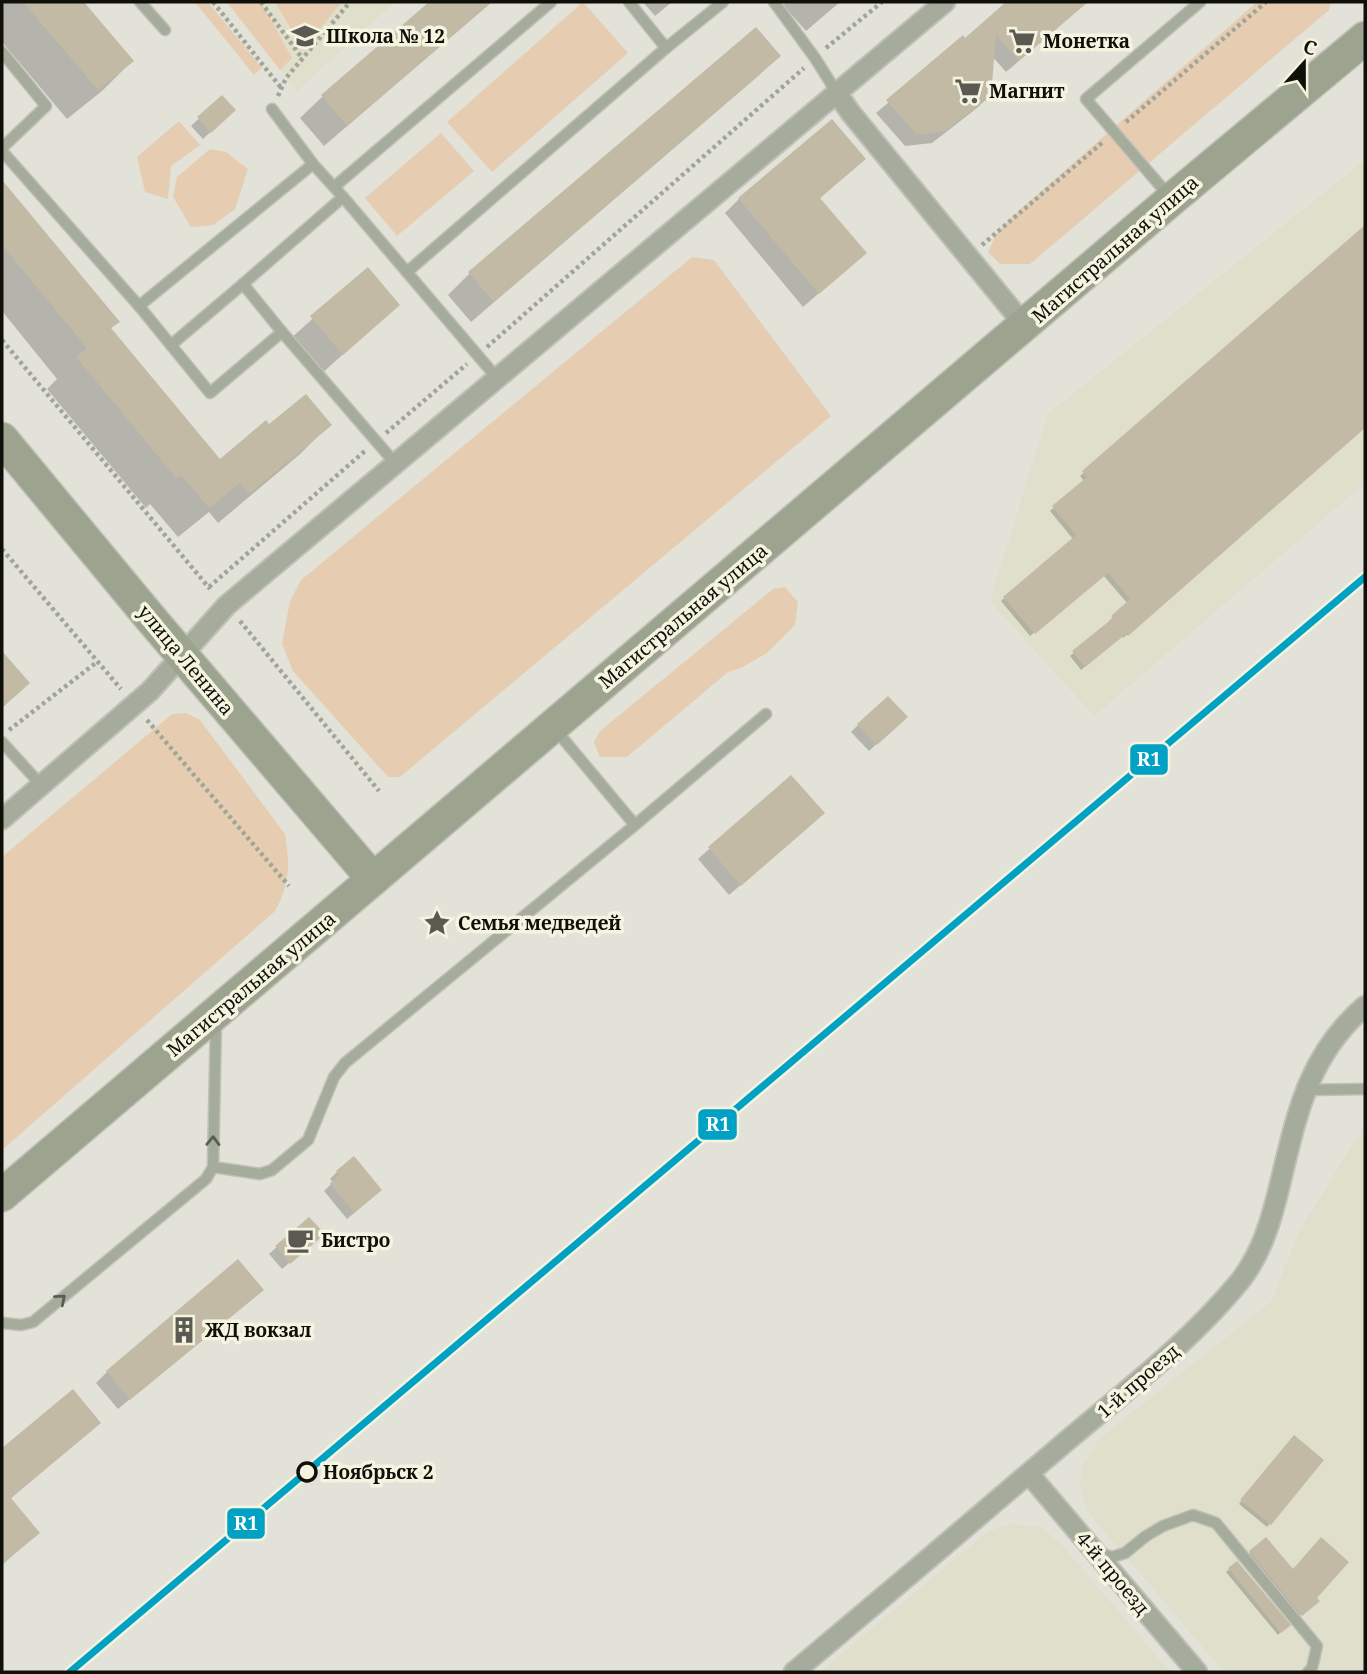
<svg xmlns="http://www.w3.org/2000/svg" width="1367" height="1674" viewBox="0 0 1367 1674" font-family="'Noto Serif',serif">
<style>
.built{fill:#dfdfcb}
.green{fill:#e6cdb2}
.shadow{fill:#0003}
.building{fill:#c2baa5}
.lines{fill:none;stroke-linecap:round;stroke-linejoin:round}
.lane-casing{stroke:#c0c0b8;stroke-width:13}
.street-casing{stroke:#c0c0b8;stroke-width:23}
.primary-casing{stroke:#c0c0b8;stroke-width:35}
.path{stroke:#a1a598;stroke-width:4.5;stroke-dasharray:3.5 3.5;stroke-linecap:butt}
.lane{stroke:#a5ac9b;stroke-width:10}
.street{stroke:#a5ac9b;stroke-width:19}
.primary{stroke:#9ca490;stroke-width:32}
.rail-1-casing{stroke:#f5f4e0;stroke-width:12}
.rail-1{stroke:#01a1c4;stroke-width:7}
.oneway{stroke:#5a5e52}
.stop-dot{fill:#f5f4e0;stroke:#10100a;stroke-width:3.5}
.labels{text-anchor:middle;stroke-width:7;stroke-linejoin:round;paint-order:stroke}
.poi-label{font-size:19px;font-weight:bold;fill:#10100a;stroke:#f5f4e0;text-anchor:start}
.street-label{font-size:19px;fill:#10100a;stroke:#f5f4e0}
.stop-label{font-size:19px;font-weight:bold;fill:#10100a;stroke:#f5f4e0;text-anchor:start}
.line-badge{stroke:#f5f4e0;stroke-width:2.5}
.badge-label{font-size:19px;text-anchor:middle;font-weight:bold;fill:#fff}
</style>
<rect width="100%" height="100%" fill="#e2e2d8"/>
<g class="built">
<polygon points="226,2 395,2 297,91"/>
<polygon points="1365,160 1365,483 1094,716 990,601 1048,414"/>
<polygon points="1365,1124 1365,1672 1224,1672 1089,1513 1080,1486 1083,1465 1099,1439 1272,1301 1299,1232"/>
<polygon points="1009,1524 1041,1527 1060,1543 1170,1672 820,1672 986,1533"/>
</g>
<g class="green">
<polygon points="195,2 208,2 262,68 254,75"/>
<polygon points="227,2 261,2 292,58 280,70"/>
<polygon points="275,2 342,2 303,49"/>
<polygon points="583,2 628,53 492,172 447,122"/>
<polygon points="1257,2 1331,2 1329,10 1030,264 1000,264 988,252 996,234 1014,215"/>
<polygon points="179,121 200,145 171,166 168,199 145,192 137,157"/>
<polygon points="441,133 474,171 397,236 365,198"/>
<polygon points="210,149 226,152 248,169 235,209 213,225 191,227 173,197 177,177"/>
<polygon points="692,257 714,260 831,416 400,777 388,777 293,671 282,644 290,601 301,580"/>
<polygon points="785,587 798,602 795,625 767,653 741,668 728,672 627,757 600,757 594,742 600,731 773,589"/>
<path d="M186,713L200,720L285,834C290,865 290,883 275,911L2,1150V857L172,714Z"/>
</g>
<g class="shadow">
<polygon points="2,2 81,2 132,61 102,91 67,119 2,42"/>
<polygon points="432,2 492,2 324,146 300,118 322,97"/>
<polygon points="643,2 672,2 655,16"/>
<polygon points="787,2 840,2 806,31 783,5"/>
<polygon points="1009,2 1087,2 1006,72 992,56 989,96 977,108 932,143 905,146 876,113"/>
<polygon points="756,29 779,56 757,77 471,322 448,295 469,274"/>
<polygon points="222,97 234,110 203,139 191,126"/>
<polygon points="864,159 819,199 865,253 803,307 725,213 739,199"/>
<polygon points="2,182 117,321 110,329 220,462 269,427 329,425 299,455 218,523 209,512 178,537 150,504 146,508 47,389 57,379 2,311"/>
<polygon points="1365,227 1365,426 1123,638 1122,636 1081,670 1070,656 1110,622 1109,621 1128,604 1103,575 1030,636 1001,601 1073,539 1050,511 1084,481 1080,476"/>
<polygon points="368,269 398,305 320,375 290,339"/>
<polygon points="898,724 869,751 851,732 858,725"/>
<polygon points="791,777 812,824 729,895 698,859"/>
<polygon points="337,1172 373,1197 347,1219 324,1191 333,1182 330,1179"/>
<polygon points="309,1219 315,1241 282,1269 269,1254"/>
<polygon points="261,1290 118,1409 96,1383 107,1372"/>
<polygon points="73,1392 99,1423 10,1499 38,1533 2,1565 2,1450"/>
<polygon points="1291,1440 1322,1460 1267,1527 1239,1504"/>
<polygon points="1266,1539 1315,1598 1314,1605 1297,1618 1246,1556"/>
<polygon points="1237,1563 1288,1625 1278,1635 1226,1572"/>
</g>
<g class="building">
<polygon points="23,2 84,2 134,61 98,90"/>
<polygon points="429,2 491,2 347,126 321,95"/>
<polygon points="1006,2 1088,2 1019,61 996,35 991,96 945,131 917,135 886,100 963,35 965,38"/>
<polygon points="756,27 781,56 494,302 468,272"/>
<polygon points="222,95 236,110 211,133 197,117"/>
<polygon points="832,119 866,159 820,198 867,253 819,294 738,198"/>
<polygon points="2,180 120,322 111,328 220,459 266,420 269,424 306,394 332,425 249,494 240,483 209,508 181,475 177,479 76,357 87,348 2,245"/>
<polygon points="1365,225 1365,428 1128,636 1126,634 1085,667 1072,651 1113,618 1111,616 1130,599 1108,573 1035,634 1003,597 1076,535 1052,506 1087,477 1082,471"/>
<polygon points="368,267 400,305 343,355 310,316"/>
<polygon points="2,651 30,683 2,708"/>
<polygon points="888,696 908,717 877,745 857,724"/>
<polygon points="791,775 825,813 741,886 708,847"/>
<polygon points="354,1156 382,1190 354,1213 330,1183 339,1175 336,1171"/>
<polygon points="309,1217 325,1234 290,1264 275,1246"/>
<polygon points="238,1259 264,1290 130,1400 106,1371"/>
<polygon points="73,1389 101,1423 11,1498 40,1533 2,1564 2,1448"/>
<polygon points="1294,1435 1324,1460 1271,1525 1240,1500"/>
<polygon points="1266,1537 1293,1569 1321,1537 1349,1562 1317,1598 1320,1601 1302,1616 1249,1551"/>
<polygon points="1237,1561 1291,1625 1281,1633 1228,1568"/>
</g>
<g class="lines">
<defs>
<g id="lane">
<polyline points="140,2 165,30"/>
<polyline points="774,2 815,58 837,93"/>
<polyline points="666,48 723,2"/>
<polyline points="2,52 46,106 2,148"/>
<polyline points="2,151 139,306 210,393 282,332 395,463"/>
<polyline points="334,187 551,2"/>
<polyline points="1169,196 1086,99 1200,2"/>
<polyline points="343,197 497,378"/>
<polyline points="407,272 666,48 629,2"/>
<polyline points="243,284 343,197 313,164 272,109"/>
<polyline points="139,306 313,164"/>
<polyline points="171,345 243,284 282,332"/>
<polyline points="2,742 42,786"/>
<polyline points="635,825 766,714"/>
<polyline points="1305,1090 1365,1089"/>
<polyline points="213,1167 260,1174 272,1170 308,1140 334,1077 345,1063 635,825 555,729"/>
<polyline points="2,1323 21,1325 33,1322 206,1179 213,1167 216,1021"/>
<polyline points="1102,1554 1112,1557 1125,1553 1146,1536 1163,1526 1193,1515 1216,1523 1317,1646 1312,1668 1308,1672"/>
</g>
<g id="street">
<polyline points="837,93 850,112 1025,326"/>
<polyline points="2,819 150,691 227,605 945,2"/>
<polyline points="1029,1474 1197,1672"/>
<path d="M794,1672C886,1595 978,1517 1069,1439C1128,1389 1191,1341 1240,1281C1262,1253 1272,1218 1280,1184C1297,1114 1308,1055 1365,1006"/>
</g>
<g id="primary">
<polyline points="2,439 152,620 373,879"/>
<polyline points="2,1195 1172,199 1365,38"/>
</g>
</defs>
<use href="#lane" class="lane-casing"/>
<use href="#street" class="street-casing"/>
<use href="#primary" class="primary-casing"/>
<g class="path">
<polyline points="213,2 282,89"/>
<polyline points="261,2 302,58"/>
<polyline points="826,48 882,2"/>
<polyline points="278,96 286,78 350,2"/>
<polyline points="1126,122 1266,2"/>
<polyline points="982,245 1103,142"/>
<polyline points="2,340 210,589"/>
<polyline points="487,347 804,68"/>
<polyline points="386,433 467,364"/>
<polyline points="2,549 121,689"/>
<polyline points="209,587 366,450"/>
<polyline points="240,621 379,791"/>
<polyline points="147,720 289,886"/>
<polyline points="9,730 97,662"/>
</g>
<use href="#lane" class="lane"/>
<use href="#street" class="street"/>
<use href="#primary" class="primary"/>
<defs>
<polyline id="rail-1" points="70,1672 1365,577"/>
</defs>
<use href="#rail-1" class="rail-1-casing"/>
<use href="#rail-1" class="rail-1"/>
</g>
<defs><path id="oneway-chevron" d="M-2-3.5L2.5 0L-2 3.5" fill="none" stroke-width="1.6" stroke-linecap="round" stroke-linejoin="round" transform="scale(1.75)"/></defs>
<g class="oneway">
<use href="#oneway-chevron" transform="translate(213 1141) rotate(-89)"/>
<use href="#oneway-chevron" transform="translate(61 1299) rotate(-40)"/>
</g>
<defs>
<symbol id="school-bare" viewBox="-9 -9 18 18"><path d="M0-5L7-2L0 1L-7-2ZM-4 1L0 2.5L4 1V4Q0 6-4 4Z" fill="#5a5a52" stroke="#f5f4e0" stroke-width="2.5" paint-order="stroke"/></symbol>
<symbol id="supermarket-bare" viewBox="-9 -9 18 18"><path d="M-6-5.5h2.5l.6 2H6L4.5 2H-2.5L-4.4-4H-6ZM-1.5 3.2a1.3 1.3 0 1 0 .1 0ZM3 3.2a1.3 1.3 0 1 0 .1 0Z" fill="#5a5a52" stroke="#f5f4e0" stroke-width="2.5" paint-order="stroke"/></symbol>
<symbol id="sight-bare" viewBox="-9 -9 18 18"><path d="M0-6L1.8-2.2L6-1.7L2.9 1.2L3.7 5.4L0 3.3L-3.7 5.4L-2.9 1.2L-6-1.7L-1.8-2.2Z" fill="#5a5a52" stroke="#f5f4e0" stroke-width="2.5" paint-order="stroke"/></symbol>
<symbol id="cafe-bare" viewBox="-9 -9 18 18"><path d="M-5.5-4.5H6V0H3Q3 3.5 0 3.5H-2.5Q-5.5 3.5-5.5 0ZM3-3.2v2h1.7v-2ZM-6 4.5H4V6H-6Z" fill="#5a5a52" stroke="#f5f4e0" stroke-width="2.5" paint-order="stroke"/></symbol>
<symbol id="building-bare" viewBox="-9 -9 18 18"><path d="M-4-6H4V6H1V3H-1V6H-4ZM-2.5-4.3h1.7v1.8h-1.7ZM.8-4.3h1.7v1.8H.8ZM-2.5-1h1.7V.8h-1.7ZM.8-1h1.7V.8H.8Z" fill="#5a5a52" stroke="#f5f4e0" stroke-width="2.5" paint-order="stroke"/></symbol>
</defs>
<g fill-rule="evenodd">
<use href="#school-bare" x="286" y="17" width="38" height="38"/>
<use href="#supermarket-bare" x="1003" y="22" width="38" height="38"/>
<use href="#supermarket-bare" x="949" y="72" width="38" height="38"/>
<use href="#sight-bare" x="418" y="904" width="38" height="38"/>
<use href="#cafe-bare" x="281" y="1221" width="38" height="38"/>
<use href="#building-bare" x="165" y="1311" width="38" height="38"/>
</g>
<circle class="stop-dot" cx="307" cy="1472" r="9"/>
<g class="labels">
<g class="poi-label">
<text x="326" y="43">Школа № 12</text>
<text x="1043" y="48">Монетка</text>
<text x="989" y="98">Магнит</text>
<text x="458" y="930">Семья медведей</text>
<text x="321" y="1247">Бистро</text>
<text x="205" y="1337">ЖД вокзал</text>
</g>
<g class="street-label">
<text transform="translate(1115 249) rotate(-41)" y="7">Магистральная улица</text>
<text transform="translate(683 616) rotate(-40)" y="7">Магистральная улица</text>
<text transform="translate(186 660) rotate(50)" y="7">улица Ленина</text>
<text transform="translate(251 984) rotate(-40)" y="7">Магистральная улица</text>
<text transform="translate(1138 1381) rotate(-41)" y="7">1-й проезд</text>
<text transform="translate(1113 1573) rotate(50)" y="7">4-й проезд</text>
</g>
<g class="stop-label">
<text x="323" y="1479">Ноябрьск 2</text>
</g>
</g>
<g class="line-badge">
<rect x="1129" y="743" width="40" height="33" rx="7" fill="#01a1c4"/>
<rect x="697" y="1108" width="41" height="33" rx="7" fill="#01a1c4"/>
<rect x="226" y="1507" width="40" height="33" rx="7" fill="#01a1c4"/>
</g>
<g class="badge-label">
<text x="1149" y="766">R1</text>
<text x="718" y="1131">R1</text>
<text x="246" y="1530">R1</text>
</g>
<rect width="1367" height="1674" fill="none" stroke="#10100a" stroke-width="7"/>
<g transform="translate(1304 63) rotate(21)" stroke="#f5f4e0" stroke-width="5" paint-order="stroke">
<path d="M0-5L12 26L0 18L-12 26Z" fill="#10100a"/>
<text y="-10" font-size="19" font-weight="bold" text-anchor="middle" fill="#10100a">С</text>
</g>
</svg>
